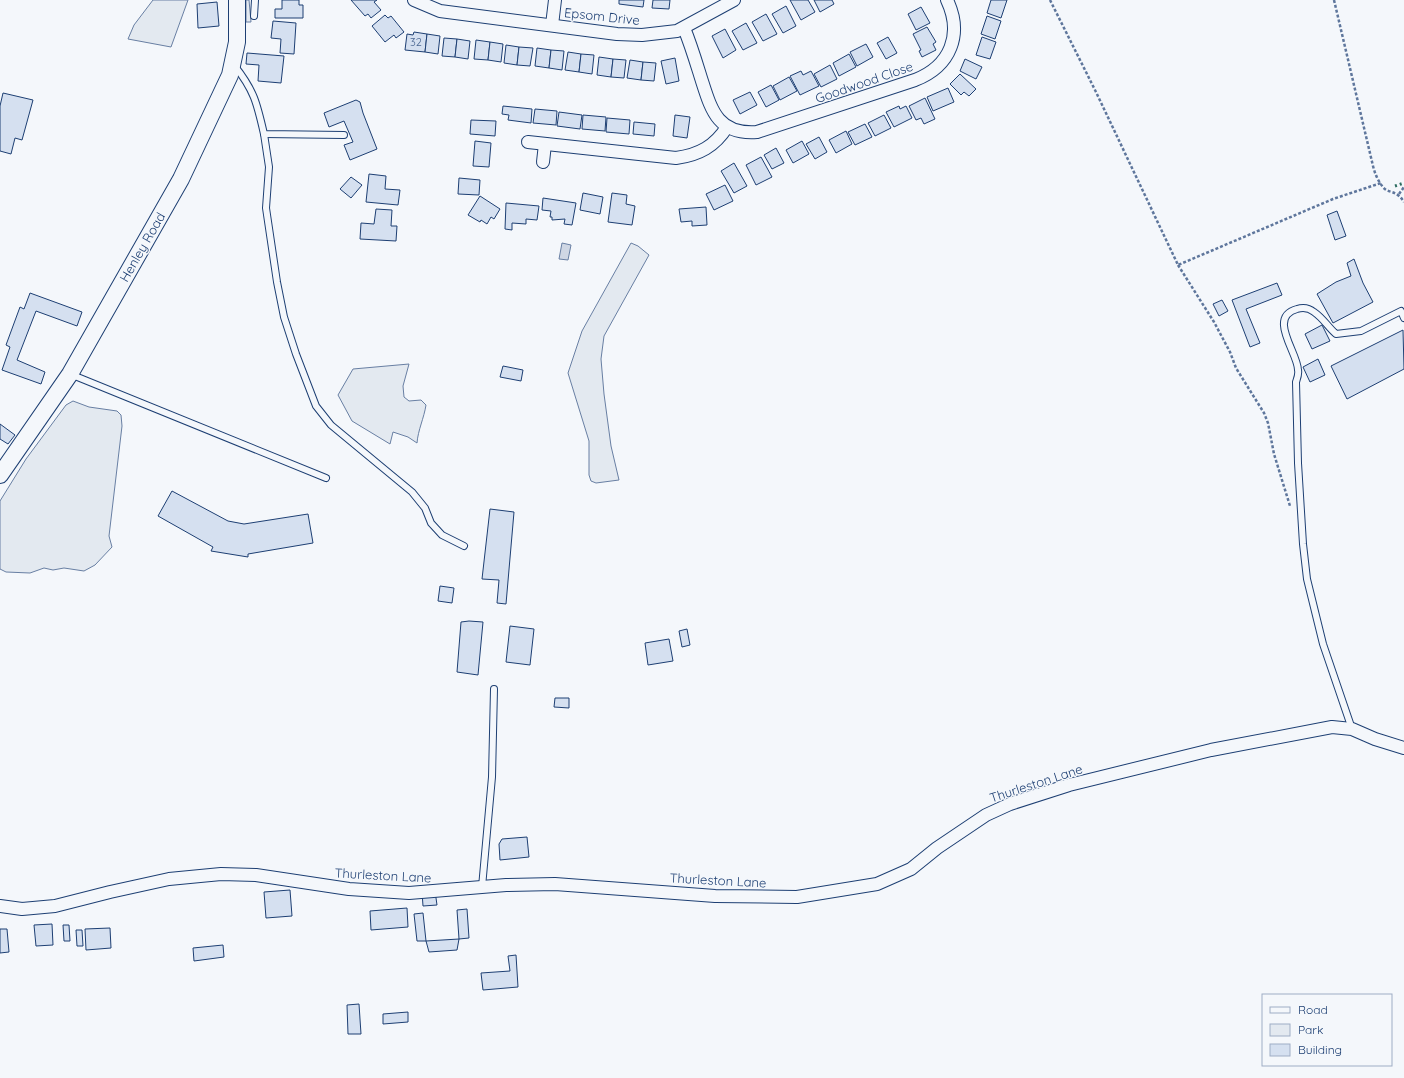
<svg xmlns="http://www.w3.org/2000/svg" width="1404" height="1078" viewBox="0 0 1404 1078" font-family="Quicksand,sans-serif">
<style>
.green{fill:#e3e9f0;stroke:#687fa3}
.water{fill:#cfd7e4;stroke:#687fa3}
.building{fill:#d5e0f0;stroke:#1d3f73}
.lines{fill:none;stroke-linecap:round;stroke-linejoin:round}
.service-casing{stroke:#1d3f73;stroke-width:8}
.minor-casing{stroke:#1d3f73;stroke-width:14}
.tertiary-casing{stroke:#1d3f73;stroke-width:18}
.path{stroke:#5e769c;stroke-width:2.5;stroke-dasharray:3 2;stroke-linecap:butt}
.service{stroke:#f4f7fb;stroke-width:6}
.minor{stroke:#f4f7fb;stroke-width:12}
.tertiary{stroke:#f4f7fb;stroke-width:16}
.hedge{stroke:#2c6c60;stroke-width:3;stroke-dasharray:2 3;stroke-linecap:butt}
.labels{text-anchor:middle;stroke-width:3;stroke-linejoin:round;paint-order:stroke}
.number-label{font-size:11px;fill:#4b6792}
.street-label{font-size:13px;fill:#1d3f73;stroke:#f4f7fb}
</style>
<rect width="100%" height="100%" fill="#f4f7fb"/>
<g class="green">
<polygon points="153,0 188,0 171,47 128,39 134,25"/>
<polygon points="246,0 249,0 251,22 246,22"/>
<polygon points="631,243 638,246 649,255 604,336 601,359 604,394 611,446 619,480 596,483 591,481 589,475 589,441 568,373 582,331"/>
<path d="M409,364L403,386L404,397L409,401L421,400L426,405C424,418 418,430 417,443L408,437L393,432L390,444L352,421L338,395L353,369Z"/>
<polygon points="73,401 89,407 117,411 121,415 122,426 109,536 112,547 95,565 84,571 64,568 53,570 44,568 30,573 6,572 0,569 0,501 26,459 66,405"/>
</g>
<polygon class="water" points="562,243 571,245 568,260 559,259"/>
<g class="building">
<polygon points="282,0 299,0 299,5 303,5 303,18 275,18 275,9 282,9"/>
<polygon points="351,0 377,0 374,2 381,10 371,18 368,14 365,16"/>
<polygon points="619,0 644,0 643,7 619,4"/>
<polygon points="653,0 670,0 669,9 652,8"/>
<polygon points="790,0 808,0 815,12 801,20"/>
<polygon points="814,0 832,0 834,4 820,12"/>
<polygon points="991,0 1007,0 1001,18 987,13"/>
<polygon points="217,2 219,26 198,28 197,4"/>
<polygon points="786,6 796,26 783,33 772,14"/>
<polygon points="921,7 930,23 916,30 908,14"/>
<polygon points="766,14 777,34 763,41 752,22"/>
<polygon points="385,15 388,18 391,16 404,32 396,38 394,35 385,42 372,26"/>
<polygon points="987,16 1001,21 995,39 981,34"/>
<polygon points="273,21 296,23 294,54 280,53 281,39 271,38"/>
<polygon points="746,23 757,43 743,50 732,31"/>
<polygon points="927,27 936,42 933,44 936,50 922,57 919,51 921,50 913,34"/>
<polygon points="725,29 736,50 723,58 712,36"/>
<polygon points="414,32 427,34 425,52 405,50 407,34 413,35"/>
<polygon points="427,34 440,36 438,54 425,52"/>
<polygon points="888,37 897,53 886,59 877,43"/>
<polygon points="982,37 996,42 990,59 976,55"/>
<polygon points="444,38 457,39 455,57 442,56"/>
<polygon points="457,39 470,41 468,59 455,57"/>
<polygon points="476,40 490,42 488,60 474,59"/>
<polygon points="490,42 503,44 501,62 488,60"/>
<polygon points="866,44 873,57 857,66 850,52"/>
<polygon points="506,45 519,47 517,65 504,63"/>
<polygon points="519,47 533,48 530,66 517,65"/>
<polygon points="537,48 551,50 549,68 535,66"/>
<polygon points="551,50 564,51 562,70 549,68"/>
<polygon points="568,52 581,54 579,72 565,70"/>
<polygon points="247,53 284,56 281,83 258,81 259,65 246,64"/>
<polygon points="581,54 594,55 592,74 579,72"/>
<polygon points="849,54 856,67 839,76 833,63"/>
<polygon points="599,57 613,59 611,77 597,75"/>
<polygon points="675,58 679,81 666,84 661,61"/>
<polygon points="613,59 626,60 624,78 611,77"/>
<polygon points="965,59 982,67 976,79 960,71"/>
<polygon points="630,60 643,62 641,80 627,78"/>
<polygon points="643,62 656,63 654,81 641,80"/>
<polygon points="830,65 837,79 821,87 814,74"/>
<polygon points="801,71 803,75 811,71 819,86 800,95 790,76"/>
<polygon points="960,74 976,89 969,96 964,92 961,95 950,84"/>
<polygon points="789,77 797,91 780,100 773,86"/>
<polygon points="771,85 779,100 766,107 758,92"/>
<polygon points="948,88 954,102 933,111 927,97"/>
<polygon points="750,92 757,105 740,114 733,100"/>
<polygon points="3,93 33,100 22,140 15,138 11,154 0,151 0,106"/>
<polygon points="925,98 935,119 924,124 921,118 916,120 909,106"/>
<polygon points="356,100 360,102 363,113 377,149 350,160 344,145 353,142 344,121 329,127 324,113"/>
<polygon points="503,106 532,109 531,123 508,120 509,115 502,114"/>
<polygon points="899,106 900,109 906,106 912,118 894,127 886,112"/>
<polygon points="535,109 557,111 556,125 533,123"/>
<polygon points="559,112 582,115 580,129 557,126"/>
<polygon points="583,115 606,117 605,131 582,129"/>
<polygon points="675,115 690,117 687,138 673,136"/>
<polygon points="884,115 891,128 875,136 868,123"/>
<polygon points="607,118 630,120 629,134 606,132"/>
<polygon points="471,120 496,121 495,136 470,134"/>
<polygon points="634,122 655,124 654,136 633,134"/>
<polygon points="865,124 872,137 855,145 848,132"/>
<polygon points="846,131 852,144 836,153 829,140"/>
<polygon points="819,137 827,152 815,159 806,144"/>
<polygon points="475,141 491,143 489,167 473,166"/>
<polygon points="802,141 809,154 793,163 786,150"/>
<polygon points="776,148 784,163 772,169 764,155"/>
<polygon points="761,157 772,177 756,185 746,165"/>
<polygon points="734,163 747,186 734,193 721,171"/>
<polygon points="369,174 386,176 385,189 400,190 398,205 366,202"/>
<polygon points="351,177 362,185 351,198 340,189"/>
<polygon points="459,178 480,180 479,195 458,194"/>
<polygon points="725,185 733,201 714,210 706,194"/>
<polygon points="583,193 603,197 600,214 580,210"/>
<polygon points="612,193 627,195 626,204 635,206 632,225 608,222"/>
<polygon points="480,196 500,209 494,219 491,217 487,224 481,220 480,222 468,215"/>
<polygon points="543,198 576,203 572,225 564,224 565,219 552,220 552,217 550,217 551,211 542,210"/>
<polygon points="506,203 539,206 537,220 526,219 526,224 512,223 512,230 505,229"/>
<polygon points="706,207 707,225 692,226 692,221 681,222 679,209"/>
<polygon points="376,209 392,210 391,226 397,226 396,241 360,239 361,223 374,224"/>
<polygon points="1337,211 1346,236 1335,240 1327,215"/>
<polygon points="1354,259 1363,283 1373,302 1333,323 1317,294 1336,282 1351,276 1347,263"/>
<polygon points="1277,283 1282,295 1246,309 1260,343 1250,347 1232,300"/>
<polygon points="30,293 82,312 77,326 36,311 17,360 45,372 41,384 2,370 10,347 6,345 20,307 24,309"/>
<polygon points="1222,300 1228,311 1219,316 1213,304"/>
<polygon points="1322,325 1330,341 1312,349 1305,334"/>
<polygon points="1403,330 1404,369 1347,399 1331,366"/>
<polygon points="1318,359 1325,375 1310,382 1303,367"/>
<polygon points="503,366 523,370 521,381 500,377"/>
<polygon points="0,424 15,435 8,444 0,439"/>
<polygon points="172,491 228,521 244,524 308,514 313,543 248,554 248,557 211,551 213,547 158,516"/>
<polygon points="490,509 514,512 506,604 497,603 499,580 482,579"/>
<polygon points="440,586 454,588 452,603 438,601"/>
<polygon points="469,621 483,622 478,675 457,672 461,622"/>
<polygon points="510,626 534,629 530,665 506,662"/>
<polygon points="687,629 690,645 682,647 679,631"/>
<polygon points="669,639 673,661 648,665 645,643"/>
<polygon points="555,698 569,698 569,708 554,707"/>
<polygon points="527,837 529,857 500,860 499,844 502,839"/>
<polygon points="290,890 292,916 266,918 264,892"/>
<polygon points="435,891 437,905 423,906 422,892"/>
<polygon points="407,908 408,927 371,930 370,911"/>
<polygon points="467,909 469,938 459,939 457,910"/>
<polygon points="423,913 426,941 417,941 414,914"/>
<polygon points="52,924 53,945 36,946 34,925"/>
<polygon points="63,925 69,925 70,941 64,941"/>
<polygon points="110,928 111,948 86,950 85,929"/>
<polygon points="0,929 7,929 9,952 0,953"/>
<polygon points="76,930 82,930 83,946 77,946"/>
<polygon points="459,939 457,950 429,952 426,941"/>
<polygon points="223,945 224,957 194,961 193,948"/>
<polygon points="516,955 518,987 483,990 481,973 510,971 508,956"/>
<polygon points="359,1004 361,1034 348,1034 347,1005"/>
<polygon points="408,1012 408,1022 383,1024 383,1014"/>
</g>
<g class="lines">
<defs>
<g id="service">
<polyline points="254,16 255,0"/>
<path d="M234,65C254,90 257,103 264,134L344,135"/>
<polyline points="264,134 269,167 266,208 277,282 284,317 296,354 316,406 331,425 412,492 425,508 431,523 442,535 464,546"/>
<polyline points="70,374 326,478"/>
<path d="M1352,729L1323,644L1307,579L1303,544L1298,463L1296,382C1297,379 1299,374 1298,370C1298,353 1267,317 1297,309C1303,307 1309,308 1314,312C1323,318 1328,327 1336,334L1361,331L1401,311L1404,318"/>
<polyline points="482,887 492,777 494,689"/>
</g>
<g id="minor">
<polyline points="414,0 440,11 617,34 642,35 677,31 734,0"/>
<polyline points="552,25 555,0"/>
<path d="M684,28C691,45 696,62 701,78C711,109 717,135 757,132L915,80C951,66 963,34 947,0"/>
<path d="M528,142L676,158C699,155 715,146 727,127"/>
<polyline points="543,162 545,144"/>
<polyline points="0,906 22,909 55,906 110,892 169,879 221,874 256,875 349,889 409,893 506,885 555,884 715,896 797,897 877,884 911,869 937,848 986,815 1010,804 1069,785 1211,750 1332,727 1352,729 1375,739 1404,748"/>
</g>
<polyline id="tertiary" points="0,475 70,374 181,179 230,75 237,42 237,0"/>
</defs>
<use href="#service" class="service-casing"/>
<use href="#minor" class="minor-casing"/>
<use href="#tertiary" class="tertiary-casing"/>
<g class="path">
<polyline points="1050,0 1096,92 1178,265 1333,199 1381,183"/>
<path d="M1334,0L1373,166C1375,174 1378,181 1383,187C1388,194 1396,189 1404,202"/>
<polyline points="1399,194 1404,187"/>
<polyline points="1178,265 1214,322 1230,352 1236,368 1264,413 1268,423 1274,454 1290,506"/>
</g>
<use href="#service" class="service"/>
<use href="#minor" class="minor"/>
<use href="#tertiary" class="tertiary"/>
<polyline class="hedge" points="1395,186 1404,183"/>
</g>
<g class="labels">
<g class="number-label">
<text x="416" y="46">32</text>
</g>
<g class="street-label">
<text transform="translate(602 16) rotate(6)" y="5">Epsom Drive</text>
<text transform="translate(864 82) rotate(-19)" y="5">Goodwood Close</text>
<text transform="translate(142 247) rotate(-60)" y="5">Henley Road</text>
<text transform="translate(1036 783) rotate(-18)" y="5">Thurleston Lane</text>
<text transform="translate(383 875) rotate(3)" y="5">Thurleston Lane</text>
<text transform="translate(718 880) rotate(3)" y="5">Thurleston Lane</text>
</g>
</g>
<rect x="1262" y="994" width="130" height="72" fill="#f4f7fb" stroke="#9eadc5"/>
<rect x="1270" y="1007" width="20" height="6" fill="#f4f7fb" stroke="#9eadc5"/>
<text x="1298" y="1014" font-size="12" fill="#1d3f73">Road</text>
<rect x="1270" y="1024" width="20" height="12" fill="#e3e9f0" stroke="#9eadc5"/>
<text x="1298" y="1034" font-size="12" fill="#1d3f73">Park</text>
<rect x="1270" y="1044" width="20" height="12" fill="#d5e0f0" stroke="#9eadc5"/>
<text x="1298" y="1054" font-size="12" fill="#1d3f73">Building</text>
</svg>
